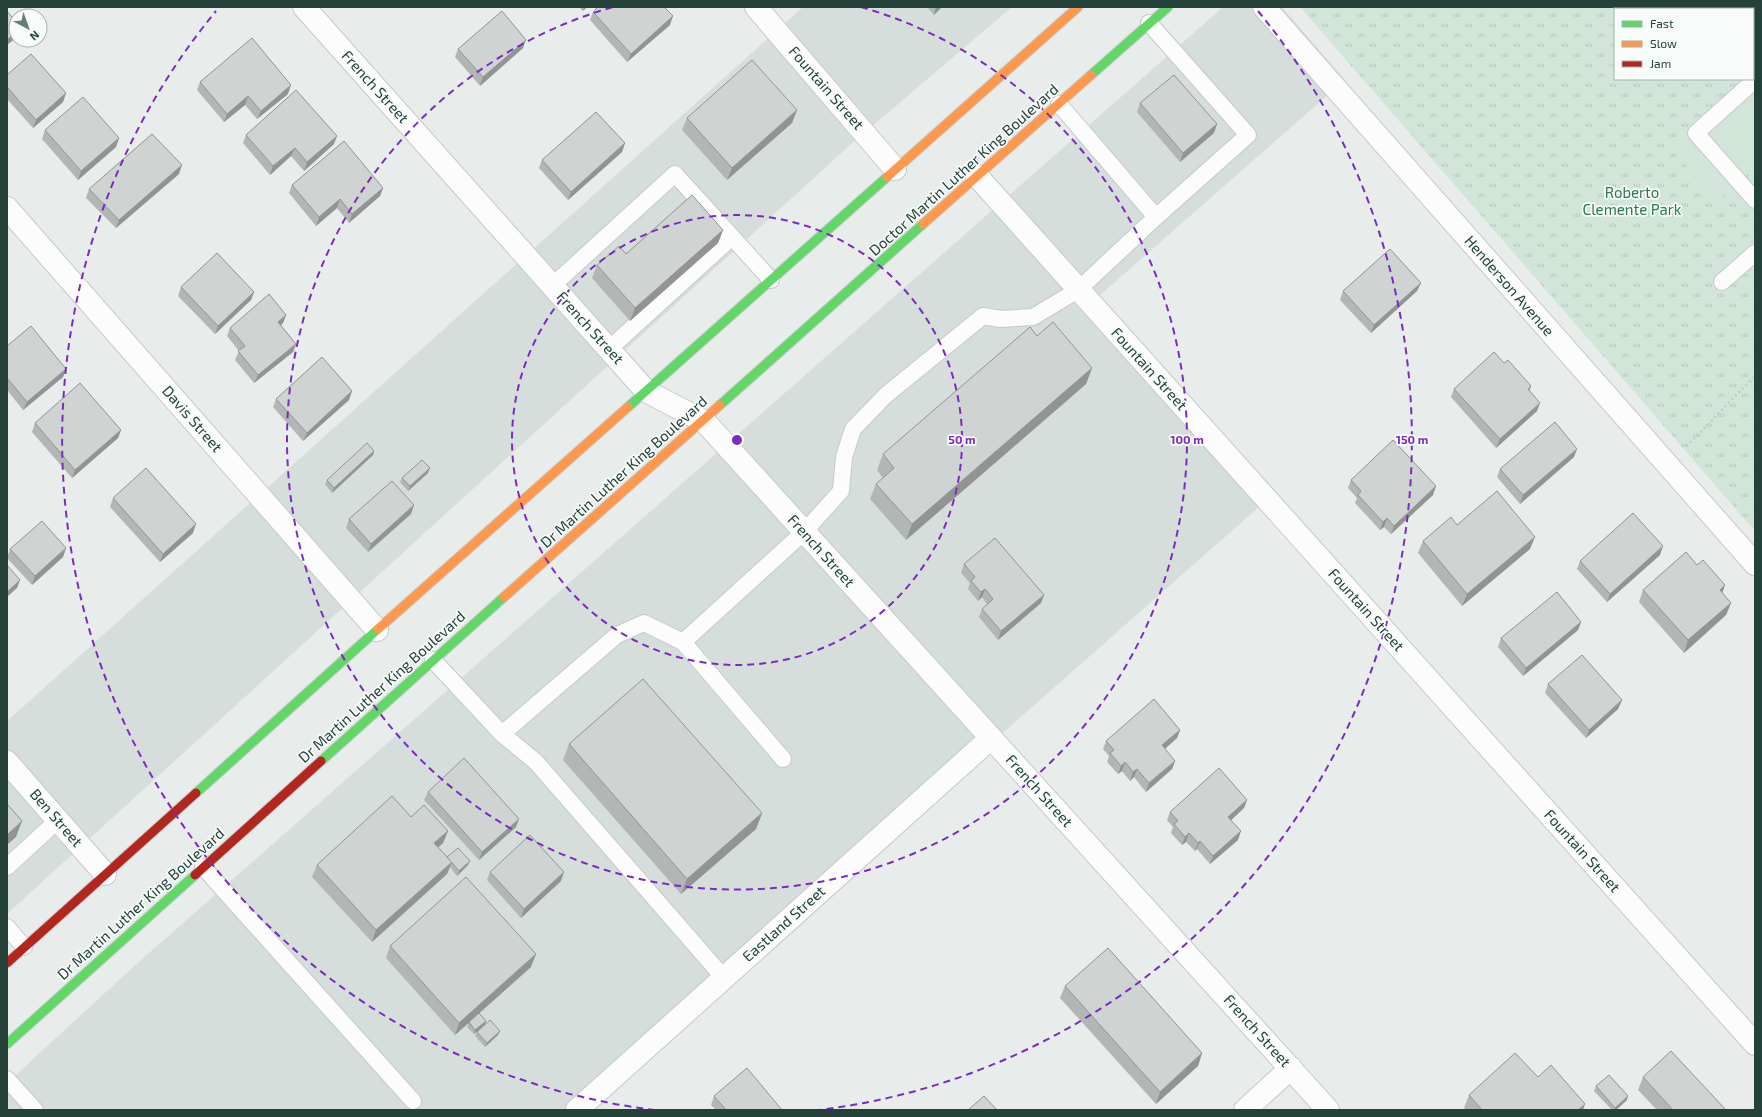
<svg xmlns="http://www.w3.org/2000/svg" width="1762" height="1117" viewBox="0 0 1762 1117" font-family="'Exo 2',sans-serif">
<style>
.built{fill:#d6dedb}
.park{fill:url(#park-tufts);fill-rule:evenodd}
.pitch{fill:#d1e6d8}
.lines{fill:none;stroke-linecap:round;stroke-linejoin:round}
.lane-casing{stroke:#c5cac8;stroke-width:18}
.street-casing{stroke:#c5cac8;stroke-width:24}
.fast-casing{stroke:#c3ccc9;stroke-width:11}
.slow-casing{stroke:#c3ccc9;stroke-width:11}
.jam-casing{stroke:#c3ccc9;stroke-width:11}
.path{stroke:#c3ccca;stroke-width:2.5;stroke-dasharray:2 3;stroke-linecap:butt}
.lane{stroke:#fcfcfc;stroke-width:16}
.street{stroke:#fcfcfc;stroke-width:22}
.fast{stroke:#63d668;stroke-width:9}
.slow{stroke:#ff974d;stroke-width:9}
.jam{stroke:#b3261e;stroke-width:9}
.wall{fill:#b2b6b5}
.shaded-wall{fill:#919493}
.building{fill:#cfd4d2;stroke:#919493}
.ring{fill:none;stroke:#7b2cbf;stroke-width:2;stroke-dasharray:7 5}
.labels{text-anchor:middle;stroke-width:3.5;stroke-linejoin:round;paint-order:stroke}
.street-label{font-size:15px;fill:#24423a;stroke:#f7fbf9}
.park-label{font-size:15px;fill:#2d7a4b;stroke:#f7fbf9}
.centre{fill:#7b2cbf;stroke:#f7fbf9;stroke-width:2}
.ring-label{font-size:12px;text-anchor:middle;font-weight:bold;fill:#7b2cbf;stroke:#f7fbf9;stroke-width:3.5;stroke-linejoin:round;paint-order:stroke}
</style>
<defs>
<pattern id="park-tufts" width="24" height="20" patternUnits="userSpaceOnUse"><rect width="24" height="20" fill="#d1e6d8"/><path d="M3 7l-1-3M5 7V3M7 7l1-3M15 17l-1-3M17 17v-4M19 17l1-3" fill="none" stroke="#b3c6ba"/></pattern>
</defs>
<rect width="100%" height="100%" fill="#e8edeb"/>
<g class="built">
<polygon points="803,7 1012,7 849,146 7,914 7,721"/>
<polygon points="1223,7 1282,7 1345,80 1082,311 1260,506 575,1110 7,1110 7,1083 132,968"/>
</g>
<path class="park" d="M1300,7H1755V531ZM1615,9H1753V79H1615Z"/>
<polygon class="pitch" points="1755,74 1755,167 1717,201 1671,149"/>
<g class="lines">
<defs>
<g id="lane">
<polyline points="1149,23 1248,135 1156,217"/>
<polyline points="1755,80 1696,133 1755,200"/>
<polyline points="1722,282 1755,253"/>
<polyline points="552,286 675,174 771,280"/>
<polyline points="609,349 732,237"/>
<polyline points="683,642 783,759"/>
<polyline points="433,660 502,734 536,762 724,978"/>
<polyline points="502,734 617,635 644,623 683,642 804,532 841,491 844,457 853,429 886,395 983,316 1001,319 1033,317 1078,290 1156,217 1059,104"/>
<polyline points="7,867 58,820"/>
<polyline points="203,867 413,1101"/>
<polyline points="7,927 24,947"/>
<polyline points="7,1079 35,1110"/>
</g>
<g id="street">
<polyline points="304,7 646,391 705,422 1328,1110"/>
<polyline points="756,7 895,169"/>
<polyline points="1264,7 1755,564"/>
<path d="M977,176C1236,466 1496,755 1755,1044"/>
<polyline points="7,208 377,630"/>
<polyline points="7,762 105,874"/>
<polyline points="577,1110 991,738"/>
<polyline points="1245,1110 1291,1068"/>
</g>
<g id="fast">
<polyline points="1091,75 1168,7"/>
<polyline points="720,405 923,224"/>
<polyline points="628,407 887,177"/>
<polyline points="321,761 504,597"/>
<polyline points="196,793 378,629"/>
<polyline points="7,1044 195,875"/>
</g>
<g id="slow">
<polyline points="887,177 1078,7"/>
<polyline points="923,224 1091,75"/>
<polyline points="504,597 720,405"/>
<polyline points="378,629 628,407"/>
</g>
<g id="jam">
<polyline points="195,875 321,761"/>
<polyline points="7,963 196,793"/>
</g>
</defs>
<use href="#lane" class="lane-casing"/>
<use href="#street" class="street-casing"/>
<use href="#fast" class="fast-casing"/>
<use href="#slow" class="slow-casing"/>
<use href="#jam" class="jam-casing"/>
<g class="path">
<polyline points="1753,12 1754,7"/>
<path d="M1686,446C1711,424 1730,399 1755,377"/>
</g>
<use href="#lane" class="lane"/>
<use href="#street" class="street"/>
<use href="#fast" class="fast"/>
<use href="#slow" class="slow"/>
<use href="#jam" class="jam"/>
</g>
<g class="wall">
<polygon points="579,7 587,7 583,11"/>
<polygon points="927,7 942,7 934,15"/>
<polygon points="593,12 670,25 627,62 590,20"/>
<polygon points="523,48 480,86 455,57 458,49"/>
<polygon points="7,75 66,93 63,102 33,128 7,99"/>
<polygon points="200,82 288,94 257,119 245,105 224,122 197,90"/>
<polygon points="1140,103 1217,124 1214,133 1180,162 1137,112"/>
<polygon points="797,110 792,123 727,180 682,130 687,118"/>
<polygon points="45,130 119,138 116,147 78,180 42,139"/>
<polygon points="246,135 334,144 304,171 291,156 270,175 243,143"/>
<polygon points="625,143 622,152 568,200 539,168 542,160"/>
<polygon points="179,174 116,228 86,198 89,189"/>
<polygon points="292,185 383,188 380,196 349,223 337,208 316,226 289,193"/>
<polygon points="723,230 718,243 630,321 592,278 597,265 626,254"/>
<polygon points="1421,283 1417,291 1371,333 1340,300 1343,291"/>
<polygon points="181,287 254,292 251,300 215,334 178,296"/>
<polygon points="286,315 283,323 281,325 296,344 293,352 254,383 235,360 239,351 227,336 230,328"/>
<polygon points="1037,336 1092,368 1086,384 906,540 870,499 876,484 883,478 877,470 883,454"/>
<polygon points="7,346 66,369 63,377 23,410 7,390"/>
<polygon points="1504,363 1531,386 1530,391 1537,411 1496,448 1451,397 1454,389"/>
<polygon points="352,391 349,400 303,441 273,407 276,399"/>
<polygon points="35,423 121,430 118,438 72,478 32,432"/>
<polygon points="374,451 373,455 332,493 325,484 327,480"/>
<polygon points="1574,457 1520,504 1497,477 1500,469"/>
<polygon points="428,473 408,491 400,482 402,478"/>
<polygon points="1351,480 1433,495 1391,534 1384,527 1380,530 1355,503 1357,498 1348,488"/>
<polygon points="113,498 193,533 160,562 110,507"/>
<polygon points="411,514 368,552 346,528 349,519"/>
<polygon points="1457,525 1530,549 1462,606 1418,553 1423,541"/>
<polygon points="66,548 63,557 32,585 7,558 10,549"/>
<polygon points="1660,555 1607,602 1577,569 1580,561"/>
<polygon points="964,564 1044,595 1041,603 998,640 979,617 982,609 987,604 982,597 978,601 968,589 970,583 961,573"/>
<polygon points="1643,590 1722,593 1731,603 1726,615 1684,653 1639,602"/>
<polygon points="1581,622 1578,630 1523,676 1498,647 1501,638"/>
<polygon points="1548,684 1622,700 1618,709 1586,738 1545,693"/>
<polygon points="1180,730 1177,738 1165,749 1175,761 1172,769 1146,792 1134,777 1130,781 1122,771 1118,774 1107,762 1109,756 1103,749 1106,741"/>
<polygon points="569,744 762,813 756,829 681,894 563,760"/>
<polygon points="428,792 516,827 479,860 424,800"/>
<polygon points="1247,800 1244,808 1231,820 1238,840 1210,864 1197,849 1195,851 1186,842 1182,845 1171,833 1173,827 1167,820 1170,812"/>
<polygon points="411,817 448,831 443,843 438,847 447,857 468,865 457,876 450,867 447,874 372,942 312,877 317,865"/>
<polygon points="490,872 561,881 521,918 487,880"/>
<polygon points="390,946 531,967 479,1013 486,1021 485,1025 500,1031 498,1035 485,1047 475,1036 477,1032 484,1025 474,1034 467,1027 469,1022 471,1021 455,1035 386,958"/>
<polygon points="1065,986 1202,1053 1198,1066 1156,1104 1060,998"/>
<polygon points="1538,1077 1583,1110 1467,1110 1464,1108 1469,1095"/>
<polygon points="1643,1077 1726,1110 1657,1110 1638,1090"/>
<polygon points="1596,1086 1627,1100 1616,1110 1612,1110 1594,1091"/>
<polygon points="714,1096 782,1110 716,1110 711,1105"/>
</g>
<g class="shaded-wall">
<polygon points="584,7 587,7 583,11"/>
<polygon points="936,7 942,7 934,15"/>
<polygon points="673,16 670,25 627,62 631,54"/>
<polygon points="16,32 16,38 7,45 7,40"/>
<polygon points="526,40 523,48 480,86 483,77"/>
<polygon points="291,85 288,94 257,119 261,111"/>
<polygon points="66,93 63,102 33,128 36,120"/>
<polygon points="248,96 245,105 224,122 227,114"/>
<polygon points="797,110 792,123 727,180 732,168"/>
<polygon points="1217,124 1214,133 1180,162 1183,153"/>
<polygon points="337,136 334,144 304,171 307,162"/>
<polygon points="119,138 116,147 78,180 81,171"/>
<polygon points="625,143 622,152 568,200 571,192"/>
<polygon points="295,148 291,156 270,175 273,166"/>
<polygon points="182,165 179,174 116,228 119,220"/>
<polygon points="383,188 380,196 349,223 352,214"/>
<polygon points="340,199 337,208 316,226 319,217"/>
<polygon points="723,230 718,243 630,321 635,308"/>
<polygon points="1421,283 1417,291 1371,333 1374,325"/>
<polygon points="254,292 251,300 215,334 218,326"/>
<polygon points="286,315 283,323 275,330 278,322"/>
<polygon points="296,344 293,352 254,383 258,375"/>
<polygon points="1092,368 1086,384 906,540 912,524"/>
<polygon points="66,369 63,377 23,410 27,402"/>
<polygon points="352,391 349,400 303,441 307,433"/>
<polygon points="1540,403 1537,411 1496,448 1500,439"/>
<polygon points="121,430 118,438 72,478 75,470"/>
<polygon points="1577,449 1574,457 1520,504 1523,495"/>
<polygon points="374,451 373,455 332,493 334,488"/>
<polygon points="430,468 428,473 408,491 410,486"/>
<polygon points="1436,486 1433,495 1391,534 1394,526"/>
<polygon points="414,505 411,514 368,552 371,544"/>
<polygon points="1387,518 1384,527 1380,530 1383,522"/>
<polygon points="196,524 193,533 160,562 163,554"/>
<polygon points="1535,537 1530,549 1462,606 1467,594"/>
<polygon points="1663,546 1660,555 1607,602 1610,594"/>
<polygon points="66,548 63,557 32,585 35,576"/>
<polygon points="20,580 17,588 7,597 7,592"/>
<polygon points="1725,585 1721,597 1720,590"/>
<polygon points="985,589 982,597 978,601 981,592"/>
<polygon points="1044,595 1041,603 998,640 1001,631"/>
<polygon points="1731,603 1726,615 1684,653 1688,640"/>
<polygon points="1581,622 1578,630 1523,676 1526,668"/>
<polygon points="1622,700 1618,709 1586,738 1589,730"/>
<polygon points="1180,730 1177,738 1159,754 1162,745"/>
<polygon points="1175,761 1172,769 1146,792 1149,783"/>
<polygon points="1125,762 1122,771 1118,774 1121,766"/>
<polygon points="1137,769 1134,777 1130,781 1133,772"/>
<polygon points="1247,800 1244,808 1225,826 1228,817"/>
<polygon points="762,813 756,829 681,894 687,879"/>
<polygon points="519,819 516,827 479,860 482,852"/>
<polygon points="22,821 16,837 7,845 7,835"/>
<polygon points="448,831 443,843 430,855 434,843"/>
<polygon points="1241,831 1238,840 1210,864 1213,856"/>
<polygon points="1189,833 1186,842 1182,845 1185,837"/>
<polygon points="1200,841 1197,849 1195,851 1198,843"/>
<polygon points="470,861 468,865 457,876 459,871"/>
<polygon points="452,862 447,874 372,942 376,930"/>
<polygon points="564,872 561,881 521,918 524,909"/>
<polygon points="536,954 531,967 455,1035 459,1023"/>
<polygon points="486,1021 485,1025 474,1034 475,1030"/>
<polygon points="500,1031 498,1035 485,1047 487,1043"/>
<polygon points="1202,1053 1198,1066 1156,1104 1160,1092"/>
<polygon points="1628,1096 1627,1100 1616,1110 1615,1110 1615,1108"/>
<polygon points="1585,1104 1583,1110 1578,1110"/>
</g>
<g class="building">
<polygon points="598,7 664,7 673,16 631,54 593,12"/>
<polygon points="1722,7 1742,7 1752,9 1722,9"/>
<polygon points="7,11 16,22 16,32 7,40"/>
<polygon points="502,11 526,40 483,77 458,49"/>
<polygon points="252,38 291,85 261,111 248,96 227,114 200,82"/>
<polygon points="31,54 66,93 36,120 7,87 7,75"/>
<polygon points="752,60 797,110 732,168 687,118"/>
<polygon points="1174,75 1217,124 1183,153 1140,103"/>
<polygon points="296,90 337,136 307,162 295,148 273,166 246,135"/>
<polygon points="83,97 119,138 81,171 45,130"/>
<polygon points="596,112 625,143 571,192 542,160"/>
<polygon points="152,134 182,165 119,220 89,189"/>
<polygon points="344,141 383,188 352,214 340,199 319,217 292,185"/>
<polygon points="692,195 723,230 635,308 597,265 619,246 626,254"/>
<polygon points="1390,249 1421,283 1374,325 1343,291"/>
<polygon points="217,253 254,292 218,326 181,287"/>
<polygon points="269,294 286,315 278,322 296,344 258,375 238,351 245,346 230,328"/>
<polygon points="1053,322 1092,368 912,524 876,484 894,468 883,454 1030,327 1037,336"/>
<polygon points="31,326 66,369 27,402 7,378 7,346"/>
<polygon points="1494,352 1504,363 1508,360 1531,386 1528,389 1540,403 1500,439 1454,389"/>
<polygon points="322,357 352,391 307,433 276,399"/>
<polygon points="80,383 121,430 75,470 35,423"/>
<polygon points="1555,422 1577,449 1523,495 1500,469"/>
<polygon points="1393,440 1436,486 1394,526 1387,518 1383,522 1358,495 1361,491 1351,480"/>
<polygon points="367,443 374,451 334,488 327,480"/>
<polygon points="422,460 430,468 410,486 402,478"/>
<polygon points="146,468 196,524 163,554 113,498"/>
<polygon points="392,481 414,505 371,544 349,519"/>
<polygon points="1497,491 1535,537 1467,594 1423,541 1451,517 1457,525"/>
<polygon points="1633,513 1663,546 1610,594 1580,561"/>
<polygon points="42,521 66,548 35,576 10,549"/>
<polygon points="995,538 1044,595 1001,631 982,609 993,599 985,589 981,592 971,581 975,577 964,564"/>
<polygon points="1686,552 1697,565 1703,560 1725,585 1720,590 1731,603 1688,640 1643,590"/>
<polygon points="7,565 20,580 7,592"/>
<polygon points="1557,592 1581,622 1526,668 1501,638"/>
<polygon points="1582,655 1622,700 1589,730 1548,684"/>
<polygon points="643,679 762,813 687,879 569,744"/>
<polygon points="1154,699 1180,730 1162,745 1175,761 1149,783 1137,769 1133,772 1125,762 1121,766 1110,753 1114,750 1106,741"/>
<polygon points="464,758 519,819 482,852 428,792"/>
<polygon points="1219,768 1247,800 1228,817 1241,831 1213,856 1200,841 1198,843 1189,833 1185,837 1174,824 1178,821 1170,812"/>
<polygon points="392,796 411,817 424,805 448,831 434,843 452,862 376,930 317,865"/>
<polygon points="7,804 22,821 7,835"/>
<polygon points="530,835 564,872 524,909 490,872"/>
<polygon points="458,848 470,861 459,871 447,857"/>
<polygon points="466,877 536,954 459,1023 390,946"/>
<polygon points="1108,948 1202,1053 1160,1092 1065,986"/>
<polygon points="479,1013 486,1021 475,1030 469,1022"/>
<polygon points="490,1020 500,1031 487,1043 477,1032"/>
<polygon points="1671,1051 1726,1110 1673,1110 1643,1077"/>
<polygon points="1515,1053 1538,1077 1551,1065 1585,1104 1578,1110 1482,1110 1469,1095"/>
<polygon points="747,1068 782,1110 726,1110 714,1096"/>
<polygon points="1609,1075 1628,1096 1615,1108 1596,1086"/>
<polygon points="984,1096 997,1110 968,1110"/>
</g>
<g class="ring">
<circle cx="737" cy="440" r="225"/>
<path d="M861 7A450 450 0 1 1 613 7"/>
<path d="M655 1110A675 675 0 0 1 216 11M1258 11A675 675 0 0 1 819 1110"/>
</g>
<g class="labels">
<g class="street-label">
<text transform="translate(375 87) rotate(48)" y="5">French Street</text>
<text transform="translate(826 88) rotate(49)" y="5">Fountain Street</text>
<text transform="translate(964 170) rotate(-42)" y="5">Doctor Martin Luther King Boulevard</text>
<text transform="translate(1509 286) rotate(49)" y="5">Henderson Avenue</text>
<text transform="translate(590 328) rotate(48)" y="5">French Street</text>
<text transform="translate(1149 369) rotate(48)" y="5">Fountain Street</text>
<text transform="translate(192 419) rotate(49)" y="5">Davis Street</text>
<text transform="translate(624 472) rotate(-42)" y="5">Dr Martin Luther King Boulevard</text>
<text transform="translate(821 551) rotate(48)" y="5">French Street</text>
<text transform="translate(1366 610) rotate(48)" y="5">Fountain Street</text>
<text transform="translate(382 687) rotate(-42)" y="5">Dr Martin Luther King Boulevard</text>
<text transform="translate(1039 791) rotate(48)" y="5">French Street</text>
<text transform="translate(56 818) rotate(49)" y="5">Ben Street</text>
<text transform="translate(1582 851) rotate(48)" y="5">Fountain Street</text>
<text transform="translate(141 904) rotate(-42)" y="5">Dr Martin Luther King Boulevard</text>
<text transform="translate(784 924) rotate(-42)" y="5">Eastland Street</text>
<text transform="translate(1257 1031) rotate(48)" y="5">French Street</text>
</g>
<g class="park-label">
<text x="1632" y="198">Roberto<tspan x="1632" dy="17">Clemente Park</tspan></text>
</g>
</g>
<circle cx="737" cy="440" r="6" class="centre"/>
<g class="ring-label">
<text x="962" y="444">50 m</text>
<text x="1187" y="444">100 m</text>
<text x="1412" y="444">150 m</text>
</g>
<rect width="1762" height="1117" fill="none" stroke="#24423a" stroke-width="16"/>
<rect x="1614" y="8" width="140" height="72" fill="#f7fbf9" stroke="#a3b1ad"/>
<rect x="1622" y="21" width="20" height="6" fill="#63d668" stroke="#a3b1ad"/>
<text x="1650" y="28" font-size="12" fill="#24423a">Fast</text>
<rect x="1622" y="41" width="20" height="6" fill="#ff974d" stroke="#a3b1ad"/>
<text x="1650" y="48" font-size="12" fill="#24423a">Slow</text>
<rect x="1622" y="61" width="20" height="6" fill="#b3261e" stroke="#a3b1ad"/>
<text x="1650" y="68" font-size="12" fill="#24423a">Jam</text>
<g transform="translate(28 28) rotate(139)"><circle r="19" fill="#f7fbf9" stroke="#a3b1ad"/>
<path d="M0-3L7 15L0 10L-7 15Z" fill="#697e78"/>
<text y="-6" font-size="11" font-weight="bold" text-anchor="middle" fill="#24423a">N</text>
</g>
</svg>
